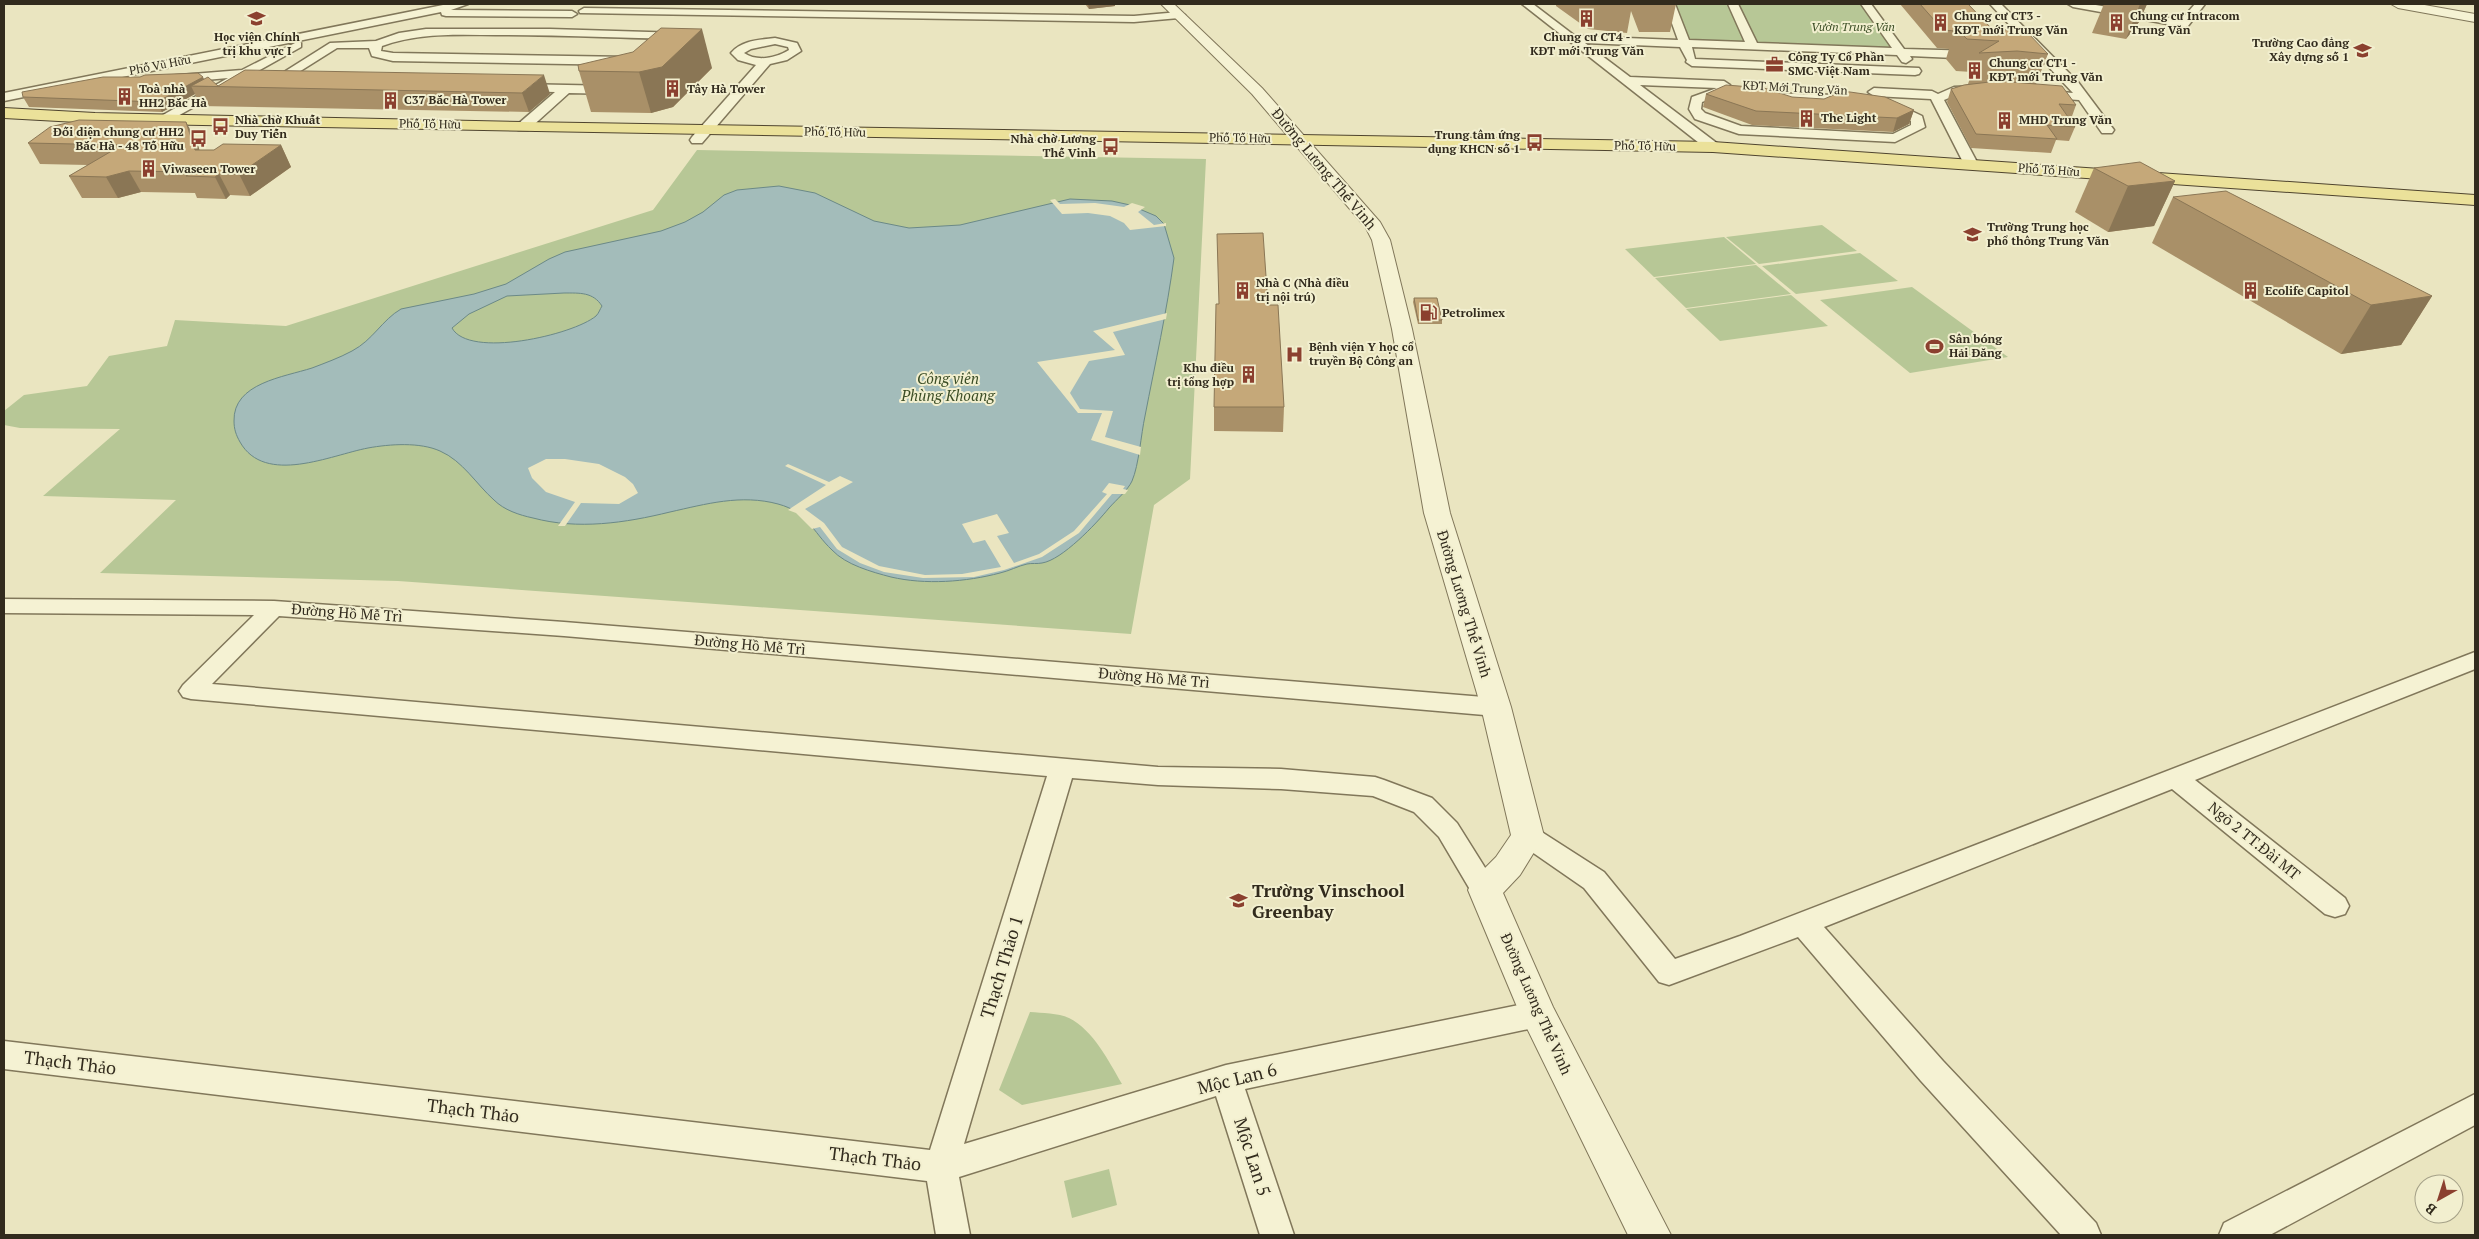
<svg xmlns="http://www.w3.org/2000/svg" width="2479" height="1239" viewBox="0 0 2479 1239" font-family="'PT Serif',serif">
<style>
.green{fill:#b7c796}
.water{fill:#a3bcba;stroke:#6b8987;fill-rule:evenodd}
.pier{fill:#eae5c0}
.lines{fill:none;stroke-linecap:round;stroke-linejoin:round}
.minor-casing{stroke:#81775a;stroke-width:3}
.tertiary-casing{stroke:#81775a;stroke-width:2}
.primary-casing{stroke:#4f442e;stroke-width:2}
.minor{fill:#f5f2d3;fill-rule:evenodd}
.tertiary{fill:#f5f2d3;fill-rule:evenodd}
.primary{fill:#ebe19a;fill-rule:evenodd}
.wall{fill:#a99068}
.shaded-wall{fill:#8a7655}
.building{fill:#c5a879;stroke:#8a7655}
.labels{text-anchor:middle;stroke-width:4;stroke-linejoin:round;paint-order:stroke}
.far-poi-label{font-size:12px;font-weight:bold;fill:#322b1d;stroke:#f2efcf;text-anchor:start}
.far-park-label{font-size:12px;font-style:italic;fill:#3b4d25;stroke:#f2efcf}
.far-street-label{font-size:12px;fill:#322b1d;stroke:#f2efcf}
.street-label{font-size:15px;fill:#322b1d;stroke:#f2efcf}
.park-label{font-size:15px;font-style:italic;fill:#3b4d25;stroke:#f2efcf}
.near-poi-label{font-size:18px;font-weight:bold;fill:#322b1d;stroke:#f2efcf;text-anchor:start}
.near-street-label{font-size:18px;fill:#322b1d;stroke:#f2efcf}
</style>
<rect width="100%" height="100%" fill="#eae5c0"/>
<g class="green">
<polygon points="1672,4 1864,4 1867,5 1900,52 1685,43"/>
<polygon points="697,150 1206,159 1190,479 1154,505 1131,634 398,581 100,573 176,500 43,496 120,429 20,428 4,425 4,411 24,395 87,386 109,356 167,346 175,320 286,326 653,210"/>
<polygon points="1822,225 1857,251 1759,264 1726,237"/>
<polygon points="1724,237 1756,264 1654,277 1625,249"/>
<polygon points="1860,253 1898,281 1796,294 1762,266"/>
<polygon points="1756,265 1791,294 1686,308 1655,278"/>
<polygon points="1912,287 2008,357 1910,373 1820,300"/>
<polygon points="1791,295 1828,326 1720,341 1686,309"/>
<path d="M1030,1012C1042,1013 1058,1013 1069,1018C1094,1031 1108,1060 1122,1084L1022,1105L999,1090Z"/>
<polygon points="1109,1169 1117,1205 1072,1218 1064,1181"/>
</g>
<path class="water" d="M779,186L815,193L874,221L909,228L960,225L1070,199L1112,201L1130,205L1156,216L1164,224L1174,258C1167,311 1155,364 1145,416C1141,434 1139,465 1132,481C1128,490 1116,500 1109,508C1096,524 1062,560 1042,563C1037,564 1032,563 1027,564C1018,566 1009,571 1000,573C966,582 925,585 891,577C872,572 846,565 832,550C812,531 808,512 778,504C741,494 706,504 670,512C625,523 578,530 533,518C519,515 504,510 494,500C476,484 463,461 440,451C420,442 390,444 368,448C331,455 265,486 240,442C236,435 234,429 234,421C233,383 284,377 312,368C325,363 339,358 352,351C373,340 382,320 401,309L474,294L506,284L549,259L565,252L661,231L685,222L703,212L724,195L737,190ZM564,293C580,293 593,292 602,306C600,309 599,313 596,316C573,335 469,359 452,328L469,314L507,296Z"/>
<g class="pier">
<polygon points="1055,199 1060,204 1095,203 1124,207 1132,203 1145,207 1138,212 1154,225 1166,223 1166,226 1130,230 1124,223 1110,216 1088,213 1062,214 1050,200"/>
<polygon points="1167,313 1166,319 1113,332 1125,355 1089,361 1070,393 1080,409 1113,411 1105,437 1141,447 1140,455 1091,440 1102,413 1078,413 1037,362 1115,350 1093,331"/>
<polygon points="546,459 565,459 599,464 625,477 633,484 638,493 619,504 581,503 565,526 558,526 575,502 546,492 532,478 528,468"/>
<polygon points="788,464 829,482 840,476 853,482 805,509 824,523 842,547 879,566 925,575 962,574 1001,567 985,540 973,543 962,524 997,514 1009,533 997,536 1014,563 1039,554 1074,531 1107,494 1102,492 1109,483 1125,486 1123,489 1128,490 1125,494 1112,494 1079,533 1042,557 1004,570 974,577 923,578 884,572 860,563 837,549 820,527 812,529 796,513 788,510 826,485 785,466"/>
</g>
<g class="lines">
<defs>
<g id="minor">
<polygon points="448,4 468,4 451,10 572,11 577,14 572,17 446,16 442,15 441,12 4,101 4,93"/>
<path d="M1522,4H1533L1575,36L1678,40L1665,4H1675L1689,40L1745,42L1728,4H1738L1757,43L1892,48L1861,4H1871L1904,49L1977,51L1983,55L1977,59L1910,56L1912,59L1906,63L1902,62L1897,55L1692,47L1695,59L1919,68L1921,71L1919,74L1915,75L1692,66L1686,62L1687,60L1680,47L1585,43L1630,77L1724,81L1730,85L1724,89C1748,90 1771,93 1794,94C1845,96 1874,91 1922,116L1925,127L1895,142L1739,134L1695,119L1689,109L1692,97L1717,88L1640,85L1718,144L1720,147L1718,150H1708ZM1718,96C1744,97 1769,101 1795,102C1841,103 1868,98 1911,121V125L1893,134L1741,126L1705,113L1701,109L1702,102Z"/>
<polygon points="1990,4 2001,4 2078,82 2114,130 2112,133 2102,133 2079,100 2034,97 2032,94 2034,91 2038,90 2073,93"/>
<polygon points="2068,4 2090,4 2181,20 2195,4 2205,4 2188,26 2184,27 2073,7"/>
<polygon points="584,8 1134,16 1179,12 1185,15 1179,18 1134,22 580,13 579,11"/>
<path d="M426,29H550L682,33L688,36L682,39C621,38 560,35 499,35C459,35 420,32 382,46L381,51L393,53L629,57L635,61L629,65L393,61L372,56L369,48H337L275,87L271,88L265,84L330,43L376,41L399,33Z"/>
<path d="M775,38L797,43L801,51L787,60L770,64L702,143H692L690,140L692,137L756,65L738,60L731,53C742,40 759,40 775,38ZM775,44L788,47L789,50C776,58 757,62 744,53L751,49Z"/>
<polygon points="297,42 301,43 301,47 167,122 157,122 156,119 228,78 172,83 168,82 166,79 168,76 242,70"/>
<polygon points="519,84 615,86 621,90 615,94 569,93 528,130 518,130 516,127 518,124 555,92 515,91 513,88 515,85"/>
<polygon points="1979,86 1985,90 1983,93 1956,95 1944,100 1978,164 1971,168 1964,164 1931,99 1874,96 1868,92 1874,88 1932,91 1938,94 1954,87"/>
<polygon points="4,599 274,601 564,622 1496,698 1505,701 1508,707 1505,713 1496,716 564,636 279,616 212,684 1158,767 1281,769 1375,777 1384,780 1432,798 1457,823 1499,890 1495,898 1485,901 1475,898 1439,837 1414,812 1373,796 1281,789 1158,785 1072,778 964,1144 1226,1065 1538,1001 1549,1005 1553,1014 1549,1023 1538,1027 1245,1089 1294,1235 1260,1235 1216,1096 959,1177 970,1235 936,1235 927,1181 4,1069 4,1041 930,1150 1047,776 191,699 183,697 179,691 183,685 254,615 4,613"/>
<polygon points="2475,652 2475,669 2195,780 2345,898 2349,906 2345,914 2335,917 2325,914 2172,789 1824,927 1943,1061 2096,1223 2101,1235 2061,1235 1921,1081 1798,937 1669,985 1659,982 1584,888 1519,843 1515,836 1519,829 1528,826 1537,829 1604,872 1675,959 1740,936"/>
<polygon points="2475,1094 2475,1125 2270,1235 2219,1235 2224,1223"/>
</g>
<g id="tertiary">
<polygon points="1161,4 1174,4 1262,88 1380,222 1390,240 1412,329 1450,513 1511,707 1544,836 1520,875 1503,893 1553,1007 1671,1235 1628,1235 1520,1014 1468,890 1473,880 1496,857 1511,835 1481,707 1424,513 1392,329 1372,240 1366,228 1252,94"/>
<polygon points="2391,4 2419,4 2475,14 2475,22 2398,8"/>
</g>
<polygon id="primary" points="4,108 95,113 523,122 1713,142 2475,195 2475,205 1713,152 95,123 4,118"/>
</defs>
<use href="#minor" class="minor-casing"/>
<use href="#tertiary" class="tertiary-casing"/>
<use href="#primary" class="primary-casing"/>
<use href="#minor" class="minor"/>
<use href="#tertiary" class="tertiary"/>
<use href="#primary" class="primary"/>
</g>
<g class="wall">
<polygon points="1085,4 1115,4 1115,6 1089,9"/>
<polygon points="1556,4 1676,4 1670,32 1639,32 1631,11 1627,33 1588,29 1556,6"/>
<polygon points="1900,4 1968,4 1992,29 2012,33 2048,54 2036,84 2076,105 2071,119 2069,119 2075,127 2069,141 2056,140 2051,153 1971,148 1947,102 1951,89 1968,84 1972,72 1956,71 1946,59 1949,49 1937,48"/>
<polygon points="2104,4 2147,4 2139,22 2126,39 2092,33"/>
<polygon points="712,68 673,107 651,113 591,112 579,71"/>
<polygon points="245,70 550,94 529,112 200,106 195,94 162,112 29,107 23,97 204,79 218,86"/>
<polygon points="1706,94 1792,97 1914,110 1909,124 1893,132 1752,125 1703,107"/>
<polygon points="197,142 199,150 214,150 281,145 291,167 250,196 230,195 226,199 197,198 195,193 141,192 118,198 82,198 69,176 88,165 40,164 28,143"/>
<polygon points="2094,168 2175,181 2154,226 2108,232 2075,212"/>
<polygon points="2173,197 2432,296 2401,345 2341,354 2152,243"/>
<polygon points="1414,298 1442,320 1442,324 1418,324 1413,302"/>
<polygon points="1268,305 1284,407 1283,432 1214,431 1214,407"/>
</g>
<g class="shaded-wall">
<polygon points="1088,4 1115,4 1115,6 1089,9"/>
<polygon points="2140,4 2147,4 2139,22 2126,39"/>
<polygon points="702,29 712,68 673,107 651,113 639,72"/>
<polygon points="544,75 550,94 529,112 522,93"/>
<polygon points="203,77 208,87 191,86 195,94 162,112 157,102"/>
<polygon points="1914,110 1909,124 1893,132 1897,118"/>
<polygon points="186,122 197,142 206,171 195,150"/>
<polygon points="281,145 291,167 250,196 239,174"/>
<polygon points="129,171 141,192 118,198 106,177"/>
<polygon points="219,174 230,195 226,199 215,177"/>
<polygon points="2175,181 2154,226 2108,232 2128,186"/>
<polygon points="2432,296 2401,345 2341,354 2371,305"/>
</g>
<g class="building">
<polygon points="1920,4 1968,4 1992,29 1956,28 1955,31 1943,30"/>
<polygon points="661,28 702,29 662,67 639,72 579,71 578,65 633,52"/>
<polygon points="1956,28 2009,30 2012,33 2027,32 2048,54 2017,51 1979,53 1999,41 1967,39"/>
<polygon points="245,70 544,75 522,93 191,86 208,77 218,86"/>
<polygon points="198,73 203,77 157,102 23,97 22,92 103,77 140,77 145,75"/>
<polygon points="1998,81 2062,86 2076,105 2059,104 2075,127 2047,125 2057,139 1976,134 1951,89 1964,85"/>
<polygon points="1726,85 1764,88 1792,97 1824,99 1843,91 1885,97 1914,110 1897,118 1756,111 1706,94"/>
<polygon points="79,120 186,122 195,150 214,150 223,144 281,145 239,174 219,174 215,177 186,176 193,172 129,171 106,177 69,176 122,145 28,143 50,127"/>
<polygon points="2140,162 2175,181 2128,186 2094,168"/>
<polygon points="2226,191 2432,296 2371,305 2173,197"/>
<polygon points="1263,233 1268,305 1278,305 1284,407 1214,407 1216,304 1219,304 1217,234"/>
<polygon points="1414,298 1437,298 1442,320 1418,320"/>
</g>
<defs>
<symbol id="university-bare" viewBox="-9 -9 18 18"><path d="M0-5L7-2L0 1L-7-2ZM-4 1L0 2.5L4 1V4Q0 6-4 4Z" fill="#8b402f" stroke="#f2efcf" stroke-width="2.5" paint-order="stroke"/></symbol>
<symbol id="building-bare" viewBox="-9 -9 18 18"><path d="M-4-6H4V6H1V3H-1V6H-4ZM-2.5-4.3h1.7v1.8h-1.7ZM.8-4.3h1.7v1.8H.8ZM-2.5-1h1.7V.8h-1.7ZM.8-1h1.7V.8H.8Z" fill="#8b402f" stroke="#f2efcf" stroke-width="2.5" paint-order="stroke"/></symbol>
<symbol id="office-bare" viewBox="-9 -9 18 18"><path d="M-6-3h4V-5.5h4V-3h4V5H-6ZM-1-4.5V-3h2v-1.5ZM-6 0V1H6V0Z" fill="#8b402f" stroke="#f2efcf" stroke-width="2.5" paint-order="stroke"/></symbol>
<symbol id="bus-bare" viewBox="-9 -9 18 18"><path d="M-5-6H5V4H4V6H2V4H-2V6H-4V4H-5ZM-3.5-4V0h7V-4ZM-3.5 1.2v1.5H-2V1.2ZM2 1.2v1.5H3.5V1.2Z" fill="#8b402f" stroke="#f2efcf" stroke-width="2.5" paint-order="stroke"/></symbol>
<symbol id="school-bare" viewBox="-9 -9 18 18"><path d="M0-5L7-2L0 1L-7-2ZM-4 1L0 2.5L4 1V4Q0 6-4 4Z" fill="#8b402f" stroke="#f2efcf" stroke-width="2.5" paint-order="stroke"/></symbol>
<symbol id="fuel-bare" viewBox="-9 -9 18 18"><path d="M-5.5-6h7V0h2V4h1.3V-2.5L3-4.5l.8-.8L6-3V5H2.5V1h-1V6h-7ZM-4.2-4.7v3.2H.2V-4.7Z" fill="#8b402f" stroke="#f2efcf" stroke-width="2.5" paint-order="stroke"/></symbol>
<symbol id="stadium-bare" viewBox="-9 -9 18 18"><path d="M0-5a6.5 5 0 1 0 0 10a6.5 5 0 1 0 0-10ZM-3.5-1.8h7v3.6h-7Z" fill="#8b402f" stroke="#f2efcf" stroke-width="2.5" paint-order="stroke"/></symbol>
<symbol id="hospital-bare" viewBox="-9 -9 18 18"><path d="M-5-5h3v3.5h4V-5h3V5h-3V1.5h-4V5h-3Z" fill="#8b402f" stroke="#f2efcf" stroke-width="2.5" paint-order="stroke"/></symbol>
</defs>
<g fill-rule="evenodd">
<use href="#university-bare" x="244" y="6" width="25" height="25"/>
<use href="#building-bare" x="1574" y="6" width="25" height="25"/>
<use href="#building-bare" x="1928" y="10" width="25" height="25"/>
<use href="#building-bare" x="2104" y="10" width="25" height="25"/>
<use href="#university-bare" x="2350" y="38" width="25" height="25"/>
<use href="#office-bare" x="1762" y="52" width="25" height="25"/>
<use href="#building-bare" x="1962" y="58" width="25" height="25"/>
<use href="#building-bare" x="660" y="76" width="25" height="25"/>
<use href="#building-bare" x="112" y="84" width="25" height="25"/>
<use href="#building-bare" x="378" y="88" width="25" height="25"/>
<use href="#building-bare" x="1794" y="106" width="25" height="25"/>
<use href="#building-bare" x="1992" y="108" width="25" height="25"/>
<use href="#bus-bare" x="208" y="114" width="25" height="25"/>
<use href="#bus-bare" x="186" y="126" width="25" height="25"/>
<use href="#bus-bare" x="1522" y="130" width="25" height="25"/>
<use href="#bus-bare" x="1098" y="134" width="25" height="25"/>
<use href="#building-bare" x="136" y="156" width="25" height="25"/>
<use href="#school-bare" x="1960" y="222" width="25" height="25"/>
<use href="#building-bare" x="1230" y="278" width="25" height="25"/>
<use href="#building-bare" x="2238" y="278" width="25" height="25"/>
<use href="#fuel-bare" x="1416" y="300" width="25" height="25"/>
<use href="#stadium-bare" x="1922" y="334" width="25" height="25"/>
<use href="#hospital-bare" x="1282" y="342" width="25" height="25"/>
<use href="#building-bare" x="1236" y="362" width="25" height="25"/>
<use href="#school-bare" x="1226" y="888" width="25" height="25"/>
</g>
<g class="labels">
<g class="far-poi-label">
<text x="1954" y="20">Chung cư CT3 -<tspan x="1954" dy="14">KĐT mới Trung Văn</tspan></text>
<text x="2130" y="20">Chung cư Intracom<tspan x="2130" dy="14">Trung Văn</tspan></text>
<text x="257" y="41" text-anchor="middle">Học viện Chính<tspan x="257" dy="14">trị khu vực I</tspan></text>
<text x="1587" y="41" text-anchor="middle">Chung cư CT4 -<tspan x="1587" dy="14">KĐT mới Trung Văn</tspan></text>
<text x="2349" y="47" text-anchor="end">Trường Cao đẳng<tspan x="2349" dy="14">Xây dựng số 1</tspan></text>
<text x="1788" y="61">Công Ty Cổ Phần<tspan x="1788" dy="14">SMC Việt Nam</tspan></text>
<text x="1989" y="67">Chung cư CT1 -<tspan x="1989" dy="14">KĐT mới Trung Văn</tspan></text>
<text x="139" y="93">Toà nhà<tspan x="139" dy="14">HH2 Bắc Hà</tspan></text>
<text x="687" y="93">Tây Hà Tower</text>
<text x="404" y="104">C37 Bắc Hà Tower</text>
<text x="1821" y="122">The Light</text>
<text x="235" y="124">Nhà chờ Khuất<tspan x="235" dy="14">Duy Tiến</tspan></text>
<text x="2019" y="124">MHD Trung Văn</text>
<text x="184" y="136" text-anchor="end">Đối diện chung cư HH2<tspan x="184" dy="14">Bắc Hà - 48 Tố Hữu</tspan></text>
<text x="1520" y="139" text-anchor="end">Trung tâm ứng<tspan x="1520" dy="14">dụng KHCN số 1</tspan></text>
<text x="1096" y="143" text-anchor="end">Nhà chờ Lương<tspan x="1096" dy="14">Thế Vinh</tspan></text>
<text x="162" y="173">Viwaseen Tower</text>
<text x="1987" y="231">Trường Trung học<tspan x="1987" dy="14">phổ thông Trung Văn</tspan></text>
<text x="1256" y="287">Nhà C (Nhà điều<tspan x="1256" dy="14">trị nội trú)</tspan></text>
<text x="2265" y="295">Ecolife Capitol</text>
<text x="1442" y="317">Petrolimex</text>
<text x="1949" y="343">Sân bóng<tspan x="1949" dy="14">Hải Đăng</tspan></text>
<text x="1309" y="351">Bệnh viện Y học cổ<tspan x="1309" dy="14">truyền Bộ Công an</tspan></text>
<text x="1234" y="372" text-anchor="end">Khu điều<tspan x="1234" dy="14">trị tổng hợp</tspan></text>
</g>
<g class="far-park-label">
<text x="1853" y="31">Vườn Trung Văn</text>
</g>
<g class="far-street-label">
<text transform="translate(160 65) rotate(-11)" y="4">Phố Vũ Hữu</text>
<text transform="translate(1795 88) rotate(3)" y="4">KĐT Mới Trung Văn</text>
<text transform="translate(430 124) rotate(1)" y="4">Phố Tố Hữu</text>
<text transform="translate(835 132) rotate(1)" y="4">Phố Tố Hữu</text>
<text transform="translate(1240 138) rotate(1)" y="4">Phố Tố Hữu</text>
<text transform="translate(1645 146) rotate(1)" y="4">Phố Tố Hữu</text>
<text transform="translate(2049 170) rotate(4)" y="4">Phố Tố Hữu</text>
</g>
<g class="street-label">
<text transform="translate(1324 169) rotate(50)" y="5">Đường Lương Thế Vinh</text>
<text transform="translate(1464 604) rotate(73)" y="5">Đường Lương Thế Vinh</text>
<text transform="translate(347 613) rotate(4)" y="5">Đường Hồ Mễ Trì</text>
<text transform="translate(750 645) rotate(5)" y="5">Đường Hồ Mễ Trì</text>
<text transform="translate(1154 678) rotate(5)" y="5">Đường Hồ Mễ Trì</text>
<text transform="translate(2254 841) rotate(39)" y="5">Ngõ 2 TT.Đài MT</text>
<text transform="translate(1536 1004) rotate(66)" y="5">Đường Lương Thế Vinh</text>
</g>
<g class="park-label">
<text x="948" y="384">Công viên<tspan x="948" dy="17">Phùng Khoang</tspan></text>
</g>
<g class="near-poi-label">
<text x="1252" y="897">Trường Vinschool<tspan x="1252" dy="21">Greenbay</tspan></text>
</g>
<g class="near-street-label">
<text transform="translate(1002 967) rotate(-73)" y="6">Thạch Thảo 1</text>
<text transform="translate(70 1063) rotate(7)" y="6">Thạch Thảo</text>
<text transform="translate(1237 1079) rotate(-14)" y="6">Mộc Lan 6</text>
<text transform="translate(473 1111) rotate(7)" y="6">Thạch Thảo</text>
<text transform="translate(1252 1157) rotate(72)" y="6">Mộc Lan 5</text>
<text transform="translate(875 1159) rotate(7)" y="6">Thạch Thảo</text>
</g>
</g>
<rect width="2479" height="1239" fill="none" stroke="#322b1d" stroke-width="10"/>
<g transform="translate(2439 1199) rotate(219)"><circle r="24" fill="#f2efcf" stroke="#a5a188"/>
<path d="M0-4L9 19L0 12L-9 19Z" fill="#8b402f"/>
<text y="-8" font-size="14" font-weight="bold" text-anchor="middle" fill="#322b1d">B</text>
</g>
</svg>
